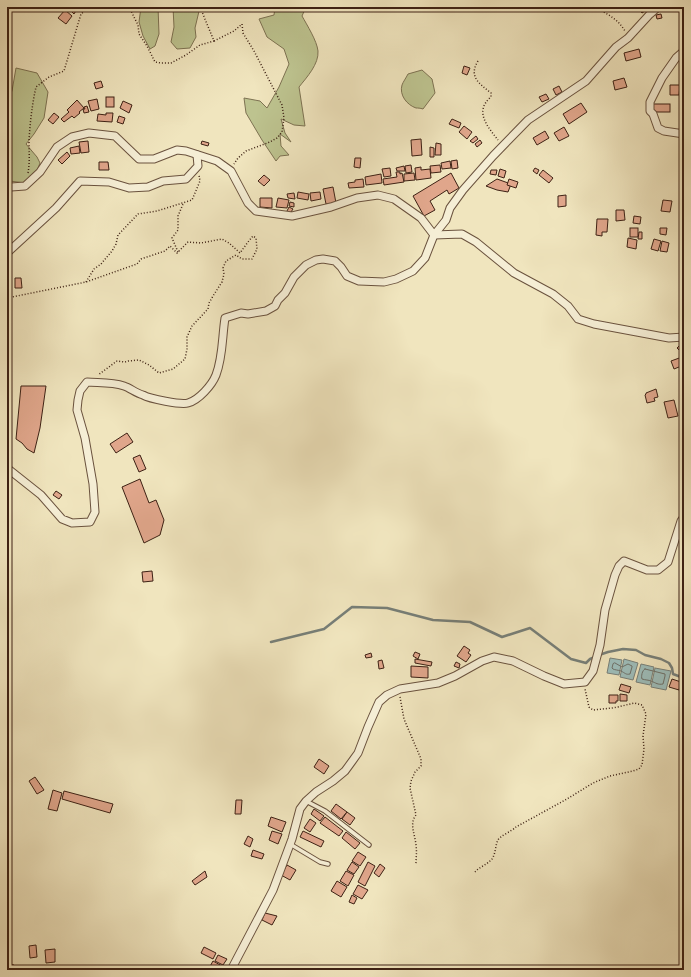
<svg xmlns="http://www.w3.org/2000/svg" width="691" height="977" viewBox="0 0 691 977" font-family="'EB Garamond',serif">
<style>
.green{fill:#bdc38f;stroke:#7d7252}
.water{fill:#9dbdba;stroke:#777f78}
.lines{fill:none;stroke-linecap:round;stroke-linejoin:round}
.shore{stroke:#6d6f67;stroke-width:1}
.stream{stroke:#777f78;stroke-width:2.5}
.building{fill:#e0a68b;stroke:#3d2114}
.service-casing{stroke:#6a523e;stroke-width:5.5}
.minor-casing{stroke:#6a523e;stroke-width:9}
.path{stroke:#3d2114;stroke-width:1.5;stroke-dasharray:1 2;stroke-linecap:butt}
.service{stroke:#f5eed5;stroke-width:3.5}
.minor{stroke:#f5eed5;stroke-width:7}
</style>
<rect width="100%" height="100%" fill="#f0e5be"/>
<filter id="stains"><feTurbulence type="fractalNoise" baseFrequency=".005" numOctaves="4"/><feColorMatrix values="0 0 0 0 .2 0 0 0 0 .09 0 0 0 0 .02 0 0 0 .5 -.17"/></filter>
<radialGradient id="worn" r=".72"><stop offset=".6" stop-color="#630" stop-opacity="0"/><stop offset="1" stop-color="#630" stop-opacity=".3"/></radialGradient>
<g class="green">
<polygon points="141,7 158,7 159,34 155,46 150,49 143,36 139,22"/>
<polygon points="173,7 200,7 195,28 196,37 190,48 177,49 171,42 174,27"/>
<path d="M275,7H306L302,16C307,25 317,41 318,51C319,64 307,77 299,87L305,126L294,125L281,119L285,133L291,142L280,134L281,146L289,155L280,156L276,161L262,140L246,113L244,98L260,101L267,108L279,87L289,64L284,49L267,37L259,19L274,15Z"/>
<polygon points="16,68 37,73 48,92 44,118 34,134 26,144 37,157 40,163 34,178 25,183 10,181 7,177 7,100 12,91"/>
<path d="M422,70L432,79L435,93L423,109C420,108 418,108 416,108C407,105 399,95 402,85C403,82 406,78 408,74Z"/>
</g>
<g class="water">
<polygon points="610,658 622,660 619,675 607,673"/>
<polygon points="624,659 638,663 633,680 620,677"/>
<polygon points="641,664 654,667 650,685 636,682"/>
<polygon points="655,668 671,671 666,690 651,687"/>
</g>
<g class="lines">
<g class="shore">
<path d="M615,663L622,667L628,664L632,666V667L630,674C626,675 625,673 621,671C618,670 615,670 613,669L612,668L613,664Z"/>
<path d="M645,669L665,674V676L663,684C658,685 656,683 651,681C649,680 645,680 642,679C641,677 642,670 645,669Z"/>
</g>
<g class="stream">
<polyline points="271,642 324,629 352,607 387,608 433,620 470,622 502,637 530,628 571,659 586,663 590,659 595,657"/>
<polyline points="599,655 608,652 623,649 636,650 645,655 661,659 669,663 672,668 673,674 681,677 684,677"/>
</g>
</g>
<g class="building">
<polygon points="71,7 75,7 77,9 74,14 69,9"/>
<polygon points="640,7 646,7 648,9 642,13 638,8"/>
<polygon points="65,10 72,16 66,24 58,18"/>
<polygon points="661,14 662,18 657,19 656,15"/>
<polygon points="639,49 641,57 626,61 624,53"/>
<polygon points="684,57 684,76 682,76 679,58"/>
<polygon points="464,66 470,68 467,75 462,73"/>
<polygon points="624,78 627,87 615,90 613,81"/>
<polygon points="101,81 103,87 96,89 94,83"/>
<polygon points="670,85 680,85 679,95 670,95"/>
<polygon points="559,86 562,92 556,95 553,89"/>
<polygon points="546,94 549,99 542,102 539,97"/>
<rect x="106" y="97" width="8" height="10"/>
<polygon points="97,99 99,109 91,111 88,101"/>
<polygon points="77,100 84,108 79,112 80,113 74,118 72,116 64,122 61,119 69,112 67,110"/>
<polygon points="123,101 132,105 129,113 120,108"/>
<polygon points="581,103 587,112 569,124 563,114"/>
<rect x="653" y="104" width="17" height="8"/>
<polygon points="87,106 89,112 84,113 83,109 85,109 84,107"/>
<polygon points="54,113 59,117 53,124 48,120"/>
<polygon points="106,113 113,113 112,122 97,121 98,114 106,115"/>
<polygon points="119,116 125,118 123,124 117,122"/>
<polygon points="452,119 461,123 459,128 449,124"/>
<polygon points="464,126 472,132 467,139 459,132"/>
<polygon points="564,127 569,136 559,141 554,133"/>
<polygon points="545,131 549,138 537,145 533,138"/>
<polygon points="476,136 478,139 473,143 470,141"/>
<polygon points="421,139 422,155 412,156 411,140"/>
<polygon points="480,140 482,143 477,147 475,144"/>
<polygon points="88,141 89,152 81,153 79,142"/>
<polygon points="202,141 209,143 208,146 201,144"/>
<polygon points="436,143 441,144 441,155 435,155"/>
<polygon points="79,146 80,153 71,154 70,148"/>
<polygon points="430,147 434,148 434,157 430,157"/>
<polygon points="67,152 70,156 62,164 58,160"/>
<polygon points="355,158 361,158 360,168 354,167"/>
<polygon points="457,160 458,168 452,169 451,161"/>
<polygon points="450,161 451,168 442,169 441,163"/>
<polygon points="99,162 108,162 109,170 99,170"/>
<polygon points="411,165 412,172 406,173 405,166"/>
<polygon points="440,165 441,172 431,173 430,166"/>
<polygon points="404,166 405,171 397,171 396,168"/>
<polygon points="421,167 421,170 430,169 431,178 416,180 415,168"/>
<polygon points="390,168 391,176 384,177 382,169"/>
<polygon points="535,168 539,170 537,174 533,171"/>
<polygon points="500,169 506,171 504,178 498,176"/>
<polygon points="491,170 497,170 496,175 490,174"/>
<polygon points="543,170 553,178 549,183 539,175"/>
<polygon points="396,172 400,172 400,174 402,173 404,182 384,185 383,179 397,177"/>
<polygon points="414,173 415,180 404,181 404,174"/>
<polygon points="451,173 459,188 449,194 447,190 430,201 435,210 424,216 413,196"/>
<polygon points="381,174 382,183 366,185 365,177"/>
<polygon points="264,175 270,180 264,186 258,181"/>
<polygon points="363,179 364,187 349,188 348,183 355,182 355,180"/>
<polygon points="497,179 511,184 508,192 497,190 486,186"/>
<polygon points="509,179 518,182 516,188 507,185"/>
<polygon points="333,187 336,203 326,204 323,189"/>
<polygon points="298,192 309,194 308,200 297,198"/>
<polygon points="320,192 321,199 311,201 310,193"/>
<polygon points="294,193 295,199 288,198 287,194"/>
<polygon points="566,195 566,206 558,207 558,196"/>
<polygon points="260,198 272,198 272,208 260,207"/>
<polygon points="278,198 289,200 287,208 276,207"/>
<polygon points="663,200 672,201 670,212 661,211"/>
<polygon points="290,202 294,203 294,207 289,206"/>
<polygon points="289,207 293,209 289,215 286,213"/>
<polygon points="616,210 624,210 625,220 616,221"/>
<polygon points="634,216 641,217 640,224 633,223"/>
<polygon points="597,219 608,219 607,232 602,232 602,236 596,235"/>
<rect x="630" y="228" width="8" height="9"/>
<polygon points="660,228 667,228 666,235 660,234"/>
<polygon points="639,232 642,232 642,239 638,239"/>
<polygon points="628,238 637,240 636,249 627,247"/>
<polygon points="654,239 661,241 658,251 651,249"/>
<polygon points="662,241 669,243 667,252 660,251"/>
<polygon points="15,278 21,278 22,288 15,288"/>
<polygon points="681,344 684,347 684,349 681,352 677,348"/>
<polygon points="682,357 684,365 674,369 671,361"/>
<polygon points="21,386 46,386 40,428 34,453 27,449 22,443 16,439"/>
<polygon points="656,389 658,397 654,398 655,401 647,403 645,395 646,394 646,393"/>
<polygon points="674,400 678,416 668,418 664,402"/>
<polygon points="127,433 133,442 116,453 110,444"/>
<polygon points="140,455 146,469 139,472 133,458"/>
<polygon points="140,479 149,503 156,500 164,520 160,535 144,543 122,487"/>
<polygon points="56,491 62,495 59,499 53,495"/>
<polygon points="152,571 153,581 143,582 142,572"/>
<polygon points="464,646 470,650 468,653 471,655 466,662 457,656"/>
<polygon points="415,652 420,654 418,659 413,656"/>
<polygon points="371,653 372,657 366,658 365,655"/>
<polygon points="415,659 432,662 431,666 415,663"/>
<polygon points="382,660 384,668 379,669 378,661"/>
<polygon points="456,662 460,664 459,668 454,666"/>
<polygon points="411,666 428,667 428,678 411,677"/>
<polygon points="672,679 681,682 679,690 669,687"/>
<polygon points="621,684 631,687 629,693 619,690"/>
<polygon points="620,694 627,695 627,701 620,701"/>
<polygon points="609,695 618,695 618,701 616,701 616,703 609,703"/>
<polygon points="319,759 329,766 324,774 314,767"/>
<polygon points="35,777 44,790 37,794 29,781"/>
<polygon points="53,790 62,793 57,811 48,809"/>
<polygon points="64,791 113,804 110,813 62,799"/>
<polygon points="236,800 242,800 241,814 235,814"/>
<polygon points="336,804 347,812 341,819 331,811"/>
<polygon points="314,809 324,816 320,821 311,814"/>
<polygon points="347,812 355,818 350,825 342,819"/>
<polygon points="271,817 286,822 282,832 268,826"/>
<polygon points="325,817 343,831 339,836 320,823"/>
<polygon points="310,819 316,823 310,832 304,828"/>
<polygon points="272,831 282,834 278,844 269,840"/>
<polygon points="303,831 324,841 321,847 300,837"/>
<polygon points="346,832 360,843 355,849 342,838"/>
<polygon points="248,836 253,839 250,847 244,844"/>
<polygon points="253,850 264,854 262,859 251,856"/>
<polygon points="358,852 366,857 360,866 352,861"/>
<polygon points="352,862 359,867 354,874 347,870"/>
<polygon points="368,862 375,866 365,886 358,882"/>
<polygon points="380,864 385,868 379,877 374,873"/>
<polygon points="287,865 296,870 290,880 281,875"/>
<polygon points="205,871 207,877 195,885 192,881"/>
<polygon points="346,871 354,875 348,886 340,881"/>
<polygon points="337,881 347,887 341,897 331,891"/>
<polygon points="358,885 368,890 362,899 353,894"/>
<polygon points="352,895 357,898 354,904 349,902"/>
<polygon points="265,913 277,916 272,925 262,920"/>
<polygon points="36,945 37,957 30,958 29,946"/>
<polygon points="204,947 216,953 213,959 201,953"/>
<polygon points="55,949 55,962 46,963 45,950"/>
<polygon points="218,955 227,959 223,965 215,961"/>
<polygon points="213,961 222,966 219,970 208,970"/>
<polygon points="7,964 14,965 14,970 7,970"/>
</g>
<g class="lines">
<defs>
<g id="service">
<polyline points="306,801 325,811 369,845"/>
<polyline points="290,844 320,862 328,864"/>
</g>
<g id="minor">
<polyline points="684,51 676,58 662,78 650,102 650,111 653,114 658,128 664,131 684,134"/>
<polyline points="7,186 11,187 25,186 40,172 57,147 72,137 89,133 115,136 139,159 154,159 177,150 186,151 217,161 231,171 248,203 256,211 292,216 331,207 357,198 378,195 394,199 421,218 434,235"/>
<polyline points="434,235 462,234 476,242 514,273 553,294 568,306 578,319 594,324 669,338 684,337"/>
<polyline points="7,253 56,208 80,181 109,182 129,188 148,187 163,181 186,179 198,166 197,155"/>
<path d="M7,468L41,495L62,519L72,523L90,522L95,512L93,484L85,438L77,410L78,400L80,391L87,382C99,383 112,382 124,386C130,388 136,393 143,395C150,399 181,405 188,403C199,400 212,385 216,375C223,357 222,337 225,318L241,313L248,314L266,311L275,306L278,300L285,293L294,277L306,265L316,260L323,259L335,261L341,267L347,276L359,281L384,282L396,279L413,271L425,258L434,235L446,220L450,208L463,190L493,156L528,120L586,81L616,47L628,38L650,14L658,7"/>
<polyline points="231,970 273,890 292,839 300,809 306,801 316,792 333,781 345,771 353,760 358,753 368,727 379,702 387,695 400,689 438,683 455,676 482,661 494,657 513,661 544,676 564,684 585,682 593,671 600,645 605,610 615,575 619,566 624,561 647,570 658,570 668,562 681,521 684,517"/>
</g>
</defs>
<use href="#service" class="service-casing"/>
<use href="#minor" class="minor-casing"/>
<g class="path">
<polyline points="128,7 131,11 138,25 139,34 147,46 155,62 161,63 171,63 186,55 200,45 214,41 200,7"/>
<path d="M593,7C605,12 618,19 625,31"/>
<polyline points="214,41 234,31 242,24 243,33 254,51 282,105 284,118 282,132 277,138 270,142 246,151 238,158 234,164"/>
<path d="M478,61C468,77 480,84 491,93V97C474,111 487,126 498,140"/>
<path d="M28,173C30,162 29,152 29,141C30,123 32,105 36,87L49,77L64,71L81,14L89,7"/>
<polyline points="178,252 172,238 178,230 178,216 183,204"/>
<polyline points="86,282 94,269 101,264 112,251 116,244 118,235 138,214 157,211 192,200 200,181 199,175"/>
<polyline points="7,298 86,282 137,264 141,259 165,251 170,246 177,253 188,242 201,243 222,239 229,243 240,253 248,242 253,236 256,238 257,249 252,259 242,259 236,255 226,261 223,268 224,274 222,282 213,296 209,303 208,309 192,326 187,337 187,349 185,359 173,369 159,373 149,365 139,360 128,361 125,362 117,361 98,375"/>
<path d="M400,697L404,719L421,759V766L415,772L411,781L410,788L416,815C409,824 415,834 416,845C417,852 416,858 416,864"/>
<path d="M475,872C479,867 487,865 492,859C496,853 495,846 498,840C500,836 512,831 516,827L567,799L593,783L610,776L633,771L639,769L642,765L644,749L643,736L646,714L642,705L634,703L618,707L612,708L593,710L589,707L585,689"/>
</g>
<use href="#service" class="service"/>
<use href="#minor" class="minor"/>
</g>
<rect width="691" height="977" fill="none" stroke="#f0e5be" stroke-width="24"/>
<rect x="8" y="8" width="675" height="961" fill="none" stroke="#3d2114" stroke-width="2"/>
<rect x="12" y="12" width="667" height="953" fill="none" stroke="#3d2114"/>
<rect width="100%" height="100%" filter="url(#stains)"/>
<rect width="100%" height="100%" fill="url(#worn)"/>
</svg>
